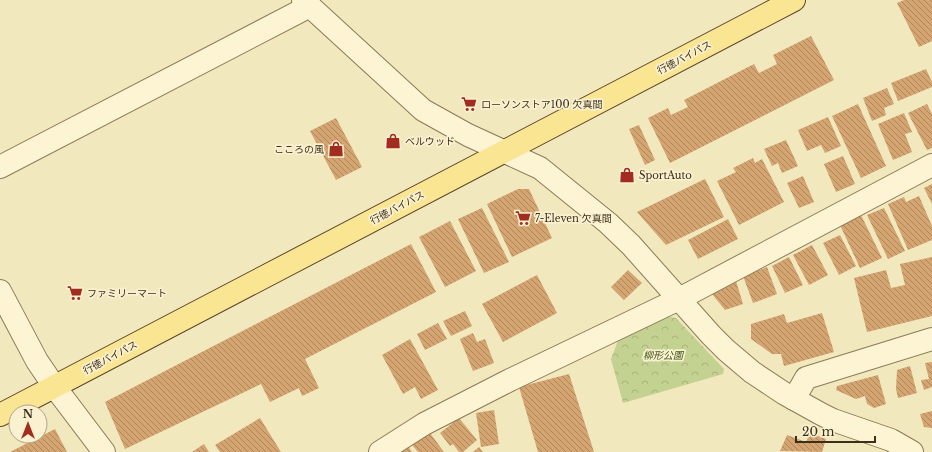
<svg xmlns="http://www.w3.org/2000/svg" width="932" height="452" viewBox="0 0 932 452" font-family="'Libre Baskerville','Noto Sans JP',serif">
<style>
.park{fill:url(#park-crowns)}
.building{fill:url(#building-back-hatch)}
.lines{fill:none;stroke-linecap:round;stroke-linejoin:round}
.minor-casing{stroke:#8d7955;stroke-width:24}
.tertiary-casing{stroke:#8d7955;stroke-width:24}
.primary-casing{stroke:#5a462a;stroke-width:24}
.minor{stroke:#fcf4d3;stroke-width:22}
.tertiary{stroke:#fcf4d3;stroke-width:22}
.primary{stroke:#fae592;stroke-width:22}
.labels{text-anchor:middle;stroke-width:3.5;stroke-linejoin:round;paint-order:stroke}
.street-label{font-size:10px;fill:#3b2e1b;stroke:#f9f1cf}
.poi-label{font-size:10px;fill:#3b2e1b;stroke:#f9f1cf;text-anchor:start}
.park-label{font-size:10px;font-style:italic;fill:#445920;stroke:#f9f1cf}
</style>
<defs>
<pattern id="park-crowns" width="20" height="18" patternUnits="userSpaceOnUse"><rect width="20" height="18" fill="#c3d191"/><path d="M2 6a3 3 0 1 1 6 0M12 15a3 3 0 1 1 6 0" fill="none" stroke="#a8b47c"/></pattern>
<pattern id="building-back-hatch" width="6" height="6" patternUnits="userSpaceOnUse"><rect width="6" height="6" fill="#d4a570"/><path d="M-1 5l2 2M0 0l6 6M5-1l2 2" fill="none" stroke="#ad875b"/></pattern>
</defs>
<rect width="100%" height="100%" fill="#f2e8be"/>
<polygon class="park" points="666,316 676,318 724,369 723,374 623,403 611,359 619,338"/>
<g class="building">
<polygon points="904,0 932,0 932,41 919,47 897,3"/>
<polygon points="811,36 834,80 670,163 648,118 668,108 671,115 688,107 684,100 754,64 759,73 777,64 773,55"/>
<polygon points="926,69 932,82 932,87 898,101 891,83"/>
<polygon points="887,88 894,104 884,108 886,115 872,121 863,98"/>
<polygon points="858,104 886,166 861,178 832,116"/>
<polygon points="927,104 932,114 932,148 927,150 908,113"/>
<polygon points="904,113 912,132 905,134 912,152 893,160 878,124"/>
<polygon points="828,117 841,146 825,153 821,145 807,151 798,130"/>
<polygon points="336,118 362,167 336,180 310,131"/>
<polygon points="639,125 655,160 645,165 629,129"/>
<polygon points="786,140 798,166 782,173 778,163 772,166 764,149"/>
<polygon points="843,156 855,184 836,192 824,164"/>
<polygon points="753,158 755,163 762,159 784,202 739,225 717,181 736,172 733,168"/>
<polygon points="803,176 814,202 799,208 787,183"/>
<polygon points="705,179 724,217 666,245 637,212"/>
<polygon points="932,184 932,204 924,188"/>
<polygon points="518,189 529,189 552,238 512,257 487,204"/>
<polygon points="919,196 932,226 932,240 908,250 888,204 904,197 906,202"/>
<polygon points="482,208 509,262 484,273 458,219"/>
<polygon points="884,208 905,251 888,259 867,215"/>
<polygon points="861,215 882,258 860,268 840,225"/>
<polygon points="728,219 738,239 698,259 688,240"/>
<polygon points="450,221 476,271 445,287 419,237"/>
<polygon points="840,235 856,266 839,275 823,243"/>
<polygon points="411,244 436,292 305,359 319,388 302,396 299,388 270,402 261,384 125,449 105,402"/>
<polygon points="812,245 828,275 809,285 793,255"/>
<polygon points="789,257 803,285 785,293 772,266"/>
<polygon points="932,257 932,316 867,332 854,278 886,270 891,288 905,285 900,264"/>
<polygon points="767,267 777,294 753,303 743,276"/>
<polygon points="628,270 642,283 624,300 611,287"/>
<polygon points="537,275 557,313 503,342 482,304"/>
<polygon points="736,281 743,304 725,310 712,294 724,285"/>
<polygon points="465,311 472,326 451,336 443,321"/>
<polygon points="822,313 834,352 784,366 781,354 772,354 751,339 751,324 784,314 787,323"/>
<polygon points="438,323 447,339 425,350 417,334"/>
<polygon points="473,333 477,342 485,339 494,363 473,371 460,339"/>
<polygon points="410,339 438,390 421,399 415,387 403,394 382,355"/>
<polygon points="932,362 932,387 924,390 921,380 929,379 925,363"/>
<polygon points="910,366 917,393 898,398 896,389 897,370"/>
<polygon points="569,374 594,452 538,452 519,387"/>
<polygon points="878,375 886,404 874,408 867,404 865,396 856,399 836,390 837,386"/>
<polygon points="494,410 499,444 481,447 476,413"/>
<polygon points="932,411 932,428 924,427 920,414"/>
<polygon points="260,418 281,452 220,452 215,445"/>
<polygon points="459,418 477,440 463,452 459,452 453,444 450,446 440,433"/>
<polygon points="55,429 67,452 10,452"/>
<polygon points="430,433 444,452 418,452 412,445"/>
<polygon points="810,433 826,439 822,452 780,451 787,435 806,442"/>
<polygon points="204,444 209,452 192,452"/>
<polygon points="408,446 412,452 400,452"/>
<polygon points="479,447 483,452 473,452"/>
</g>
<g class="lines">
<defs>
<g id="minor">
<polyline points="0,167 310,6"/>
<polyline points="54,386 104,452"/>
<polyline points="794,399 806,378 932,339"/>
<polyline points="380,452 424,424 510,380 679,299 932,165"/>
</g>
<g id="tertiary">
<polyline points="303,0 423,110 468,135 540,168 608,223 631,245 711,335 726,350 752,372 785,394 821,414 833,420 891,440 912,452"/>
<polyline points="0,291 37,361 54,386"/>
</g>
<polyline id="primary" points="0,415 794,0"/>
</defs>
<use href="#minor" class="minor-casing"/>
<use href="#tertiary" class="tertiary-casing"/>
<use href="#primary" class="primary-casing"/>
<use href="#minor" class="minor"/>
<use href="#tertiary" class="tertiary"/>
<use href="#primary" class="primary"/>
</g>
<defs>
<symbol id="supermarket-bare" viewBox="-9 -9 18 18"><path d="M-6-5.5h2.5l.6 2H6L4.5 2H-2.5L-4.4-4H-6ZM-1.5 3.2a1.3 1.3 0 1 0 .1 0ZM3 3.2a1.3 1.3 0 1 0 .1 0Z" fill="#a22c1f" stroke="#f9f1cf" stroke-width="2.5" paint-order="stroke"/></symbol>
<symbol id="shop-bare" viewBox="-9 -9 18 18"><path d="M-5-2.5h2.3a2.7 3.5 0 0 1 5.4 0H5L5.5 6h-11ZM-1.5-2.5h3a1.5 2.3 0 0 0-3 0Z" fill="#a22c1f" stroke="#f9f1cf" stroke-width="2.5" paint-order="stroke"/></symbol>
</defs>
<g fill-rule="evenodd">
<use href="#supermarket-bare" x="458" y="93" width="22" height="22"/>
<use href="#shop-bare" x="382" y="130" width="22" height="22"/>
<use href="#shop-bare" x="325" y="138" width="22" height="22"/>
<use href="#shop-bare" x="616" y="164" width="22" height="22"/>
<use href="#supermarket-bare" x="512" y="207" width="22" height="22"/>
<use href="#supermarket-bare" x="64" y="282" width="22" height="22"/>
</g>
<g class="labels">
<g class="street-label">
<text transform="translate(684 57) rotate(-28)" y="4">行徳バイパス</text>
<text transform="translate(397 207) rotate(-28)" y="4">行徳バイパス</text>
<text transform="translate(110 357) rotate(-28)" y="4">行徳バイパス</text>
</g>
<g class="poi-label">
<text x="481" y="108">ローソンストア100 欠真間</text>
<text x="405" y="145">ベルウッド</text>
<text x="324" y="153" text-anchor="end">こころの風</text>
<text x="639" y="179">SportAuto</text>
<text x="535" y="222">7-Eleven 欠真間</text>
<text x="87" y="297">ファミリーマート</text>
</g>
<g class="park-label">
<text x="663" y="359">柳形公園</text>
</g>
</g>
<g transform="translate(28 424)"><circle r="19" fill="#f9f1cf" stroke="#ada387"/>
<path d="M0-3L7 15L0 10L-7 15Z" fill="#a22c1f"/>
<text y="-6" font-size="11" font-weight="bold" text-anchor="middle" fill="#3b2e1b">N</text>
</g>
<path d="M796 436v6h79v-6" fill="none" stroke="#3b2e1b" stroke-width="2"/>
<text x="802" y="436" font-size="12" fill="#3b2e1b" stroke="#f9f1cf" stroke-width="3" paint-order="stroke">20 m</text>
</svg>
